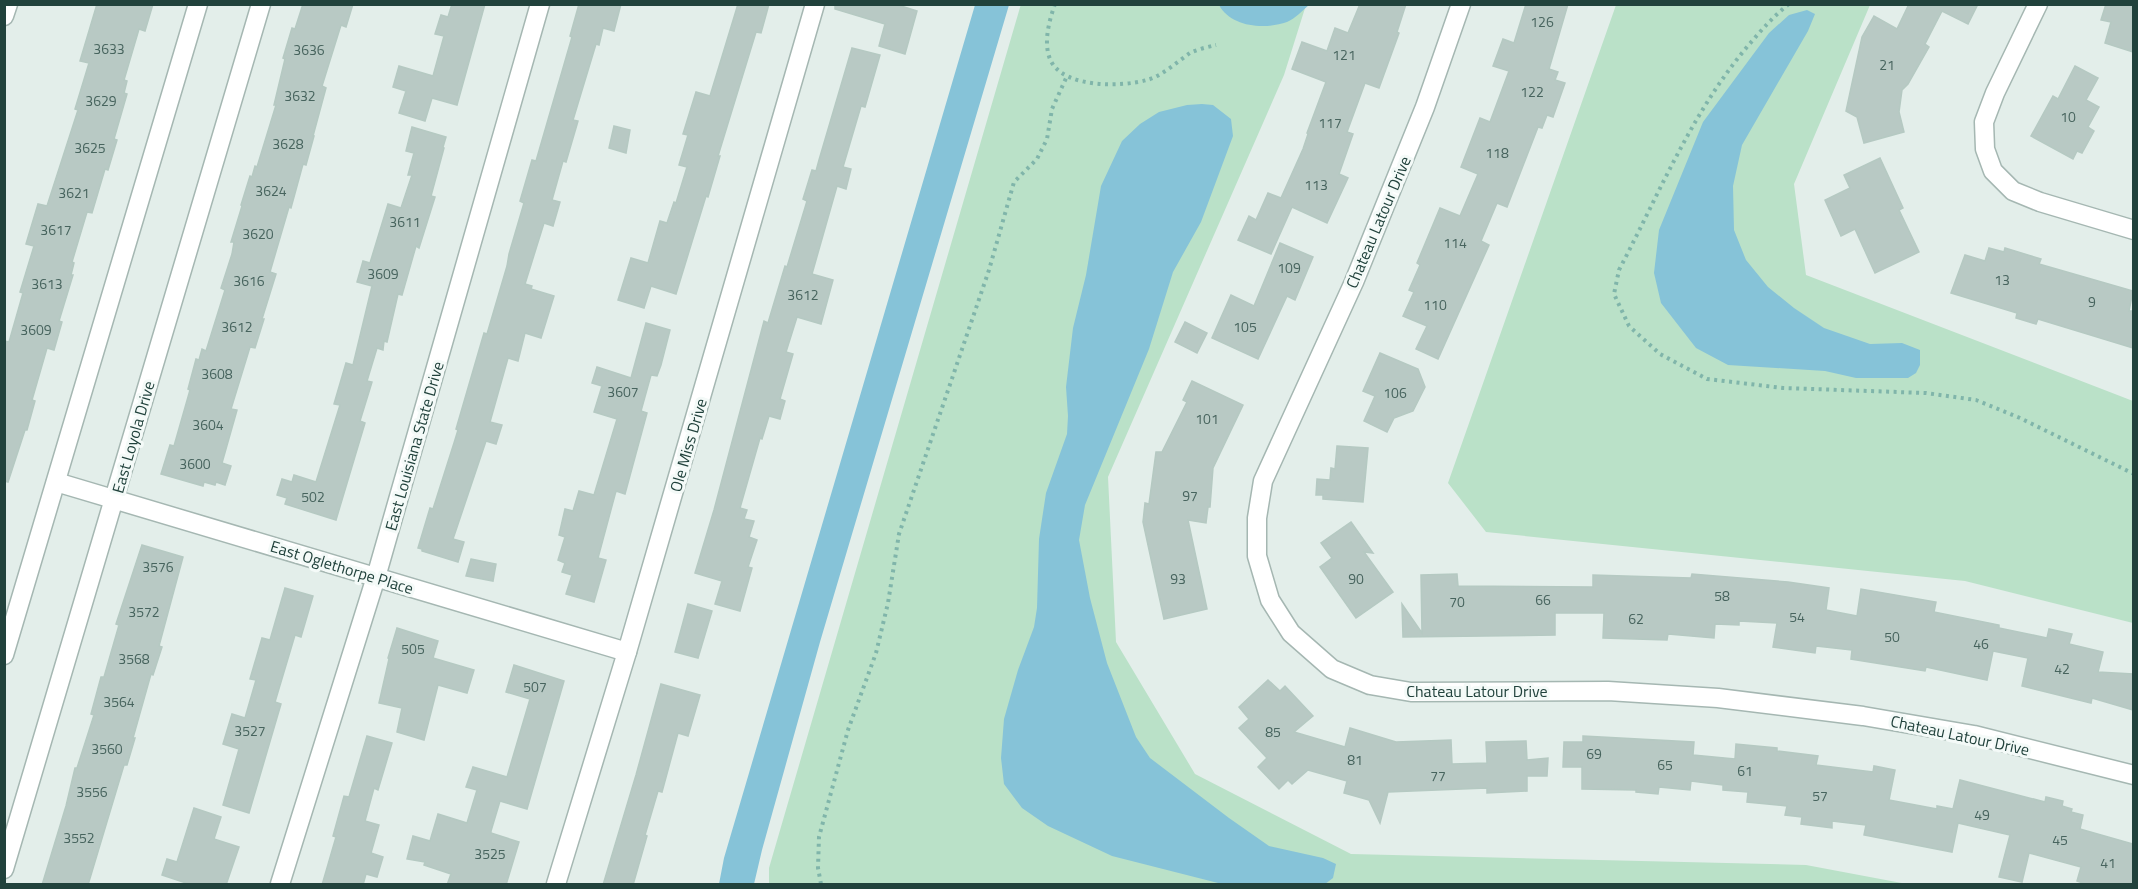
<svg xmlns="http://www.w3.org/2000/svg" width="2138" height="889" viewBox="0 0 2138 889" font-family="'Titillium Web',sans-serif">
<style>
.green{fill:#bae1c8}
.water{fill:#86c3d8}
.building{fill:#b8c9c4;stroke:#b5c9c2;stroke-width:1.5}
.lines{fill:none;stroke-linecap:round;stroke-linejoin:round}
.minor-casing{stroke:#a5b7b2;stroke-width:21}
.path{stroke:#80b5aa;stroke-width:4;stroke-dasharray:3 4.5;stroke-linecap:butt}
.minor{stroke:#fff;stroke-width:18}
.labels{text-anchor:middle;stroke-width:6;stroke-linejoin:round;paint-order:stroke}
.number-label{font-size:14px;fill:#47645e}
.street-label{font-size:16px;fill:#21423c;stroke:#f4faf8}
</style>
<rect width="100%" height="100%" fill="#e3eeea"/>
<g class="green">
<polygon points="1021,4 1306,5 1284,75 1108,477 1116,642 1195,774 1351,854 1806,865 1907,884 769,884 769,868"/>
<polygon points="1616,5 1870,5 1794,184 1806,275 2133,401 2133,623 1965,581 1486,532 1448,483"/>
</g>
<g class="water">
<polygon points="975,5 1009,5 820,642 762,850 754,884 719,884 724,858"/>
<path d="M1219,5H1309C1303,10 1295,19 1287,22C1264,30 1231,27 1219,5Z"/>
<polygon points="1807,10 1815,14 1808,31 1742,145 1733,186 1734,230 1746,260 1768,287 1794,308 1824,328 1870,344 1902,343 1920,350 1920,365 1916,373 1908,378 1856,378 1825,371 1728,365 1696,348 1661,303 1654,273 1659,230 1703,122 1769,33 1789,15"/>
<polygon points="1202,104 1213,105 1231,119 1233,136 1201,222 1173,272 1149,349 1085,505 1079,540 1090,598 1107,663 1136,737 1150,758 1229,818 1269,846 1323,858 1336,864 1333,878 1325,884 1222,884 1112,856 1048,826 1022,808 1004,784 1001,758 1004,719 1018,670 1034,627 1037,608 1039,539 1046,493 1067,434 1068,416 1066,387 1073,328 1086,275 1101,186 1122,141 1140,124 1159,112 1187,105"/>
</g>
<g class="building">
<polygon points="97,4 153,4 145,31 139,29 124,80 127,81 124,93 127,94 114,139 117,140 108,170 105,169 92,213 87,212 72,262 74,263 71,275 73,275 59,321 62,322 54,350 47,348 32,400 35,401 27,430 25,430 8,482 4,481 4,341 9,342 23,293 20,292 34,246 26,244 38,204 47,206 78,110 75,109 89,63 80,61"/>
<polygon points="303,4 353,4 346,27 341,25 322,86 326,88 313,136 314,136 306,165 303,164 291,208 289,207 270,272 276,274 262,319 264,319 255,348 250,347 231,409 237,410 222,463 231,466 225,485 216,482 215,485 204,482 203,486 161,474 170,445 174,446 190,390 188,389 196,359 199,360 202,349 206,351 225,290 221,288 232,254 234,242 231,242 242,206 241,205 250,176 252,177 255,166 257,167 276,105 274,105 285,59 283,58 292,28 295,29"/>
<polygon points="452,4 485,4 457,105 432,98 425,121 399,113 406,91 393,87 399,66 433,76 444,36 435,34 441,15 448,17"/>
<polygon points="579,4 621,4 614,31 603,28 599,45 596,44 573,120 578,121 566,162 563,161 552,200 560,202 553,226 544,223 525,284 532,286 531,289 554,296 541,338 525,333 518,361 508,358 490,422 502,425 496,444 486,441 453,539 464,542 458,562 422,551 422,549 418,548 430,508 433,509 454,443 458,430 456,429 484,333 487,334 507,266 509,254 524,203 520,201 532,160 536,161 572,37 570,36"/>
<polygon points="738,4 769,4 761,33 756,32 718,156 720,156 708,197 706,196 676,294 651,286 644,308 618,300 631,258 648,263 660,221 667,223 674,202 676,203 687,167 679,165 688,135 683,134 696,92 710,96"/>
<polygon points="835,4 895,4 917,11 905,54 879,46 885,24 835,9"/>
<polygon points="1360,4 1406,4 1397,32 1399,33 1379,88 1365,83 1347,132 1353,134 1339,174 1348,178 1327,223 1292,207 1271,254 1238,240 1249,216 1256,220 1268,193 1281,198 1303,149 1308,134 1307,133 1326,82 1292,69 1302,42 1327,51 1335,28 1348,33"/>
<polygon points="1526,4 1568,4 1549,69 1558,72 1555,80 1565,83 1553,117 1547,115 1542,128 1538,127 1507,207 1497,203 1481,241 1489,245 1438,359 1416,349 1427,326 1403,316 1414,292 1409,290 1420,265 1417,263 1440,208 1460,216 1478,174 1461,167 1480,118 1490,122 1509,71 1493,66 1503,39 1514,43"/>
<polygon points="1909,4 1978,4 1968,24 1942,11 1925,44 1929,47 1908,84 1902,90 1899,112 1904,132 1864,143 1857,117 1846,111 1862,37 1874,16 1897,29"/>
<polygon points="2106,4 2133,4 2133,52 2105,43 2111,22 2101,20"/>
<polygon points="852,48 880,55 865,107 861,106 843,167 851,169 846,189 837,186 812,274 833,280 821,324 797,317 786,352 793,354 780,399 785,401 780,419 769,416 762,439 760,438 740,508 747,510 744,519 754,521 749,537 757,540 748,567 752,568 740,611 715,604 722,581 695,573 714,510 764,321 768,323 785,266 787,267 807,201 803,199 812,170 816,171 819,160"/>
<polygon points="2075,66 2098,78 2086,100 2099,107 2088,127 2094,131 2082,153 2077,151 2073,159 2031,136 2053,96 2058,99"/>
<polygon points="614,126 630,130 626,153 609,148"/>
<polygon points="412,127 446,137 443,147 444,148 431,196 435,197 419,248 416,246 402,295 398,294 387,342 384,341 383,350 377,348 367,381 372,382 360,421 365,423 336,520 285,504 287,498 277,495 282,479 292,482 294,475 316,482 340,405 334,404 346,363 353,365 372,286 357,282 363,261 370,263 388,204 401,208 412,175 408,175 414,153 406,151"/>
<polygon points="1880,158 1903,208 1899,210 1919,252 1875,273 1855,229 1841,236 1825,200 1850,188 1844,175"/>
<polygon points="1280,243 1313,257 1295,300 1287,296 1258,359 1212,338 1231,295 1254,306"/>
<polygon points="1989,248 2004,252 2005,248 2041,259 2039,264 2133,291 2129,311 2133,311 2133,348 2038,319 2036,324 2016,318 2017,313 1951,293 1965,255 1985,261"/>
<polygon points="1185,322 1207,333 1197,353 1175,342"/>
<polygon points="646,323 670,330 661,365 657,376 651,375 641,411 647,413 625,494 616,491 598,558 606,560 594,602 566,594 572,575 562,572 565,563 558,560 565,537 559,535 565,509 573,511 579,491 594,495 617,419 594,412 602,386 592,383 597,367 631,378"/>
<polygon points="1380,353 1418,369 1425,387 1413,411 1394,418 1387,432 1364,421 1375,396 1363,391"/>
<polygon points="1192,381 1243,405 1213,468 1210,507 1208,507 1206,523 1188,520 1207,609 1164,619 1143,522 1145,503 1149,504 1156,452 1162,452 1187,402 1183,400"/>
<polygon points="1337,446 1368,448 1363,502 1323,499 1323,495 1316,495 1317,479 1330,480 1331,468 1335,469"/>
<polygon points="1351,522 1373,553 1364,552 1393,592 1356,618 1320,567 1332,558 1321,543"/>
<polygon points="142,545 183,557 159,646 162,647 153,675 151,674 133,738 135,738 127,765 124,765 88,885 42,885 66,806 75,768 77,768 94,715 91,714 101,677 104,677 119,625 116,624"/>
<polygon points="471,559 496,564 493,581 466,576"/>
<polygon points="1457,574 1458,586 1593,587 1593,575 1691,578 1692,574 1788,582 1829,588 1826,610 1857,616 1861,589 1936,602 1934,612 1999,625 1999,628 2047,638 2049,629 2072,634 2069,644 2103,652 2098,672 2133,674 2133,710 2092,698 2091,703 2022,686 2028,658 1993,651 1987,680 1926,667 1925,671 1851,659 1852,650 1816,646 1815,653 1773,647 1777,623 1739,621 1739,625 1715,624 1714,638 1668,634 1667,640 1603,638 1604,613 1555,613 1555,635 1403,637 1402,604 1422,633 1421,575"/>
<polygon points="285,588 313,596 301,637 295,635 275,702 281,704 249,813 223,805 239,749 223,744 232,714 245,718 256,680 250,679 262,638 270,640"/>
<polygon points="688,604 712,611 698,658 675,652"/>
<polygon points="397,628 438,641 433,658 474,670 467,693 438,685 424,740 397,732 402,708 379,703 389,659 388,658"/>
<polygon points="514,665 564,681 527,809 500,801 491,831 491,833 519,842 506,885 447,885 451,874 424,865 425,862 407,859 413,836 430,841 438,814 467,823 477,790 466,787 473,767 507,777 530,699 506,692"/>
<polygon points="1268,680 1280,691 1285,686 1313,716 1294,732 1345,747 1350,728 1396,742 1451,740 1452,764 1487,763 1486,742 1526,741 1527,760 1548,758 1547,776 1527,776 1527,791 1487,793 1487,788 1388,792 1380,823 1369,800 1344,793 1347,781 1308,770 1292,784 1288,780 1279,789 1258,767 1267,758 1239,728 1249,719 1239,707"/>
<polygon points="661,684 700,695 688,736 678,733 662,792 658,791 645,835 647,836 633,885 603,885 636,775"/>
<polygon points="367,736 392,743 378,790 374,788 365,821 379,825 371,853 383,857 377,877 366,874 363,885 322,885 336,837 333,836 344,796 349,797"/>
<polygon points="1583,736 1694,742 1693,755 1735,759 1736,744 1777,748 1777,751 1818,756 1816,765 1873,772 1874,766 1895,770 1889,800 1937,809 1937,806 1953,809 1960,780 2045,802 2046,797 2063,801 2062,806 2072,809 2071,812 2083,815 2080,829 2133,844 2133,885 2088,885 2077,881 2081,867 2029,853 2022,882 1999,877 2010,835 1958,823 1952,852 1864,835 1866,825 1832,821 1832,828 1801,824 1802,817 1785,815 1787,806 1747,802 1748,792 1723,790 1723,785 1691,781 1690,790 1659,787 1658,794 1636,792 1636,790 1582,789 1582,767 1563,767 1564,742 1583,742"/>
<polygon points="194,808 221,817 214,839 239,847 226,885 192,885 162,875 167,859 177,862"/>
</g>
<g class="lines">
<defs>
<g id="minor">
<polyline points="1461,4 1425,107 1354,282 1263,481 1257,518 1257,556 1270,600 1291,633 1332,669 1370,685 1411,692 1608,691 1718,698 1863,716 1974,735 2134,775"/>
<polyline points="2038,4 1995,93 1984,122 1985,149 1993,171 2013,191 2040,202 2134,230"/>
<polyline points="4,16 8,4"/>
<polyline points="56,482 627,652"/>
<polyline points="4,655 198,4"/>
<polyline points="4,869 261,4"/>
<polyline points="280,884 376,577 540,4"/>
<polyline points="556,884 627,652 815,4"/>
</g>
</defs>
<use href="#minor" class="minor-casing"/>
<g class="path">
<path d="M1055,4C1049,21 1042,46 1052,63C1067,88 1122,87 1147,80C1162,76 1177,62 1190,53C1198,49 1208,47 1216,45"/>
<path d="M1789,4C1775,15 1764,27 1753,40C1694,107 1660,192 1619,270L1614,294L1629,326L1660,354L1707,379L1783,388L1926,393L1976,400L2020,418L2134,474"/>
<polyline points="821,884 818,868 819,837 848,730 876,653 888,603 899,534 989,270 1014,182 1037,159 1047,139 1052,109 1067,76"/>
</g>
<use href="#minor" class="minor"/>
</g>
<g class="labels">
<g class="number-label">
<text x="1542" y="27">126</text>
<text x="109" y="54">3633</text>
<text x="309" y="55">3636</text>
<text x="1344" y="60">121</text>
<text x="1887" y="70">21</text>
<text x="1532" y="97">122</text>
<text x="300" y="101">3632</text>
<text x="101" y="106">3629</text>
<text x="2068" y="122">10</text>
<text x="1330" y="128">117</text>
<text x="288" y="149">3628</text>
<text x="90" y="153">3625</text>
<text x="1497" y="158">118</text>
<text x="1316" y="190">113</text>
<text x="271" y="196">3624</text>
<text x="74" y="198">3621</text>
<text x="405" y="227">3611</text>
<text x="56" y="235">3617</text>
<text x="258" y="239">3620</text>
<text x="1455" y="248">114</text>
<text x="1289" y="273">109</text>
<text x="383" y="279">3609</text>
<text x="2002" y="285">13</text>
<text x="249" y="286">3616</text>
<text x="47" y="289">3613</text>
<text x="803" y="300">3612</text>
<text x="2092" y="307">9</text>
<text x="1435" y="310">110</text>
<text x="237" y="332">3612</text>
<text x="1245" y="332">105</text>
<text x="36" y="335">3609</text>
<text x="217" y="379">3608</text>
<text x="623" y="397">3607</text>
<text x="1395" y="398">106</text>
<text x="1207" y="424">101</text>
<text x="208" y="430">3604</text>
<text x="195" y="469">3600</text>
<text x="1190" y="501">97</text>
<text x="313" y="502">502</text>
<text x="158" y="572">3576</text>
<text x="1178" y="584">93</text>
<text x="1356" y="584">90</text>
<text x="1722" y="601">58</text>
<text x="1543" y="605">66</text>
<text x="1457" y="607">70</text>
<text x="144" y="617">3572</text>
<text x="1797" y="622">54</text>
<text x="1636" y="624">62</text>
<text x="1892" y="642">50</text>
<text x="1981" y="649">46</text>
<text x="413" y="654">505</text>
<text x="134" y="664">3568</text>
<text x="2062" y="674">42</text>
<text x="535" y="692">507</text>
<text x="119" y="707">3564</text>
<text x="250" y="736">3527</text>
<text x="1273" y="737">85</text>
<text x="107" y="754">3560</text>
<text x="1594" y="759">69</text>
<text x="1355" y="765">81</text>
<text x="1665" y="770">65</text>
<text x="1745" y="776">61</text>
<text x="1438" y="781">77</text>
<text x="92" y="797">3556</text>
<text x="1820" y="801">57</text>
<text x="1982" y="820">49</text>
<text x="79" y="843">3552</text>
<text x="2060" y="845">45</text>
<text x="490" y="859">3525</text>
<text x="2108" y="868">41</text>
</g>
<g class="street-label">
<text transform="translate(1378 222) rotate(-67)" y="6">Chateau Latour Drive</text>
<text transform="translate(133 437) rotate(-74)" y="6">East Loyola Drive</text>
<text transform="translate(688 445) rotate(-74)" y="6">Ole Miss Drive</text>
<text transform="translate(414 446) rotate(-74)" y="6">East Louisiana State Drive</text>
<text transform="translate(342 567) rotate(17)" y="6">East Oglethorpe Place</text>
<text x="1477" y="697">Chateau Latour Drive</text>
<text transform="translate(1960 735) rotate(12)" y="6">Chateau Latour Drive</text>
</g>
</g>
<rect width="2138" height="889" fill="none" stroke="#21423c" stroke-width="12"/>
</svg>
